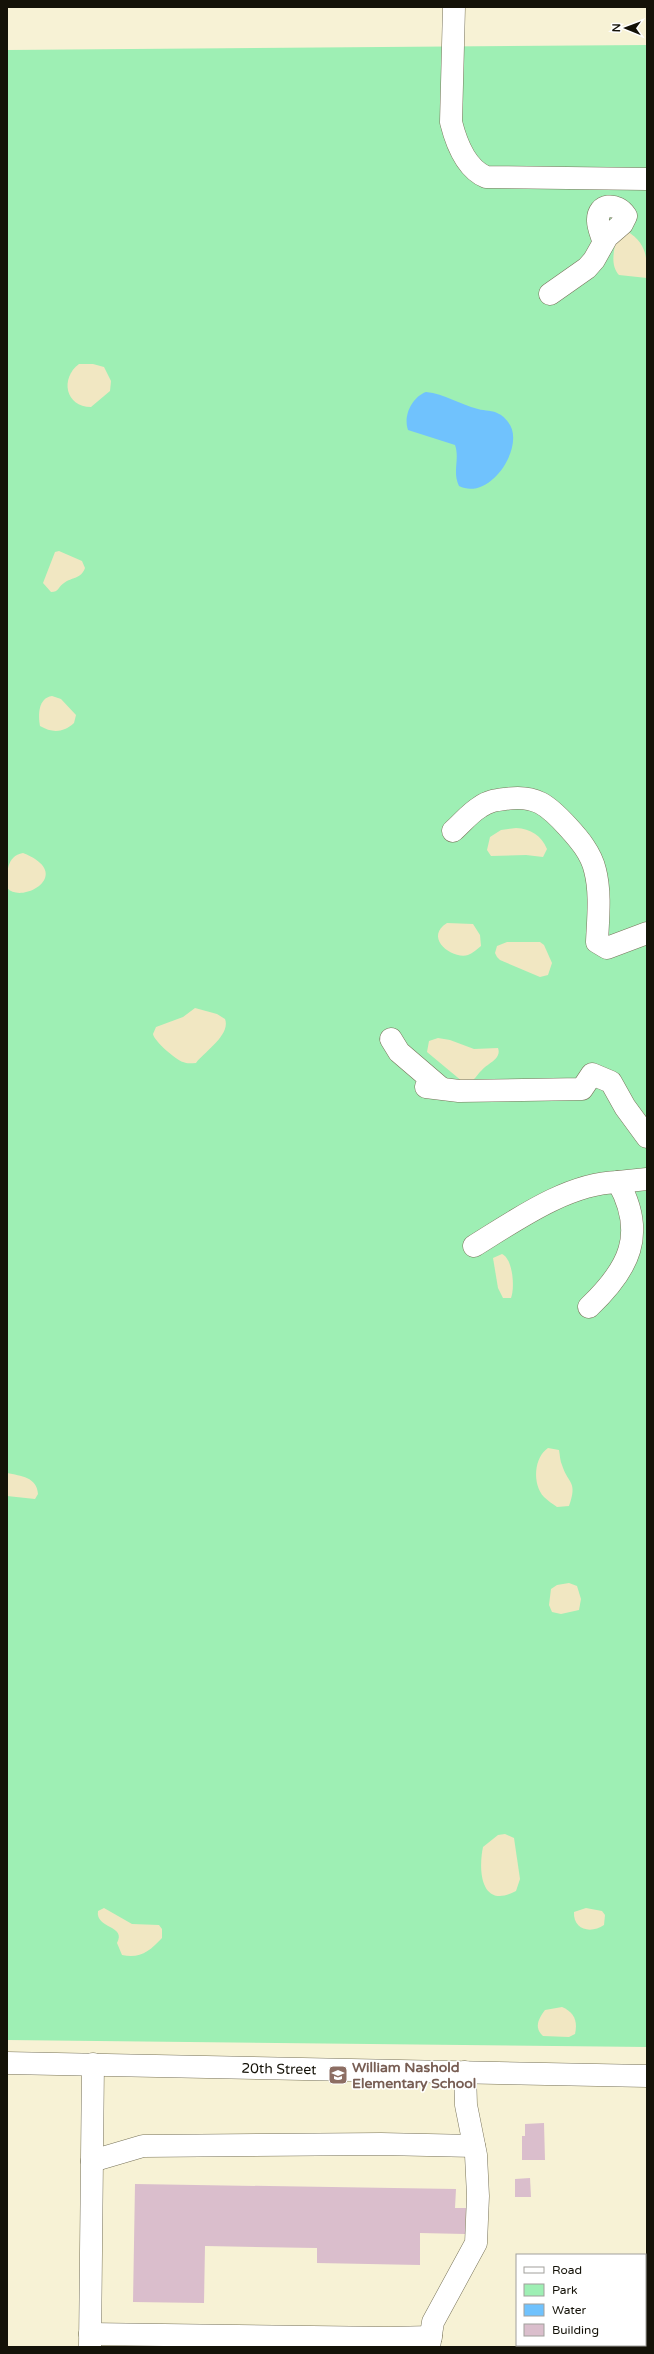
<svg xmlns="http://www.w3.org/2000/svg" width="654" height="2354" viewBox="0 0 654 2354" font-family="'Varela Round',sans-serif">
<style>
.green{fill:#9eefb4}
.sand{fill:#f1e7c2}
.water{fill:#70c2fd}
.building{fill:#dabecc}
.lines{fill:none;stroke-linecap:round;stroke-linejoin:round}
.minor-casing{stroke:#787359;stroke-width:23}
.minor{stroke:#fff;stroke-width:22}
.labels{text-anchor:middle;stroke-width:3;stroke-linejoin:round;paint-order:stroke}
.education-label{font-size:14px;font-weight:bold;fill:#785e54;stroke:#fff;text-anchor:start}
.street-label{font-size:14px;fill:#141208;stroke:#fff}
</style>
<rect width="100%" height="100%" fill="#f7f2d5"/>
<polygon class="green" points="647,45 647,2047 7,2040 7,50"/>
<g class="sand">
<path d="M627,231C647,244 647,257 647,278L619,275C610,265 614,251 616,240Z"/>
<path d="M79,364H93L104,367L111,381L110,391L91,407C65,407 60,378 79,364Z"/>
<path d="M59,551L82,561L85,568C81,579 72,577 64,583C58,587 59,592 51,592L43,583L55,552Z"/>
<path d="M52,696L61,699L76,715L74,723C63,733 52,733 40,726C38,715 38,698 52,696Z"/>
<path d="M516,828C531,829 541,835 547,849L543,857L526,855L491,856L487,850L490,837L501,830Z"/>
<path d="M23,853C76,874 22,905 7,888C7,873 6,856 23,853Z"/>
<path d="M447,923L473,924L480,935L481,946C477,949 473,953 468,955C453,960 423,938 447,923Z"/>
<polygon points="507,942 540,942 544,945 552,963 548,975 540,977 500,960 497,957 495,953 497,946"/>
<path d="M195,1008L217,1014L225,1019C231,1035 204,1052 196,1063C192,1063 187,1064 183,1062C176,1060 154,1041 153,1034L156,1027L183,1017Z"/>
<path d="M438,1038L450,1040L474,1049L498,1048C502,1059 488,1063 482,1070C478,1073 477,1077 473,1080L463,1082L427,1052L429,1041Z"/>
<path d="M502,1254C513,1259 515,1288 511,1298H503L498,1288L493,1258Z"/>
<path d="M548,1448L559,1450C560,1455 560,1461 562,1465C568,1484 578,1481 569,1506L557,1507C553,1504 548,1501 544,1497C532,1484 534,1457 548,1448Z"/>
<path d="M7,1473C21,1476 37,1477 38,1494L35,1499L7,1496Z"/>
<polygon points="569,1583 577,1586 581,1599 579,1610 561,1614 552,1612 549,1605 551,1589 557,1585"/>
<path d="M505,1834L514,1838L520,1879L516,1891C481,1910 478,1871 483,1847L498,1835Z"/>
<path d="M104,1908L132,1924L159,1925L162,1929V1938C150,1951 140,1959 122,1955L117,1943C127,1925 95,1929 98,1911Z"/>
<path d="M586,1908L602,1911L605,1915L604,1925C591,1934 573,1930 574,1912Z"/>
<path d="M562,2007C574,2012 578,2021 575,2034L569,2037L543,2036C534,2028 538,2019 545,2010Z"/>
</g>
<path class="water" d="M426,392C445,394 459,404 478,409C485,411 493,410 499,414C502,415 506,419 508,422C527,445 490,502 459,486C452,472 460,459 455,445L408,430C403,416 412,397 426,392Z"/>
<g class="building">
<polygon points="544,2123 545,2160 522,2160 522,2136 525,2136 525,2124"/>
<polygon points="530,2178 531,2197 515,2197 515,2179"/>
<polygon points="135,2184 456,2189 455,2208 466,2208 465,2234 420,2233 420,2265 317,2263 317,2248 205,2246 204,2303 133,2302"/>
<rect x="552" y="2345" width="32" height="2"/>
</g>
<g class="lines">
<defs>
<g id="minor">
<path d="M454,7L451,122C456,142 465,168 486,177L647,179"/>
<path d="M550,294L587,268L594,260L607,237L622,224L626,216C617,202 597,203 598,221C598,227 601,234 603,240"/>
<path d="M453,831C462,823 470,813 480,807C488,801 496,800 505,799C535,794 548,805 568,827C579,839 591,853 595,870C601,893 598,919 597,942L607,948L647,933"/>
<polyline points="391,1039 399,1052 441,1088"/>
<polyline points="426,1087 459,1091 582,1089 592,1074 611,1082 625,1107 647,1137"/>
<polyline points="618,1182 647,1179"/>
<path d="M474,1246C516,1220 568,1183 618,1182C647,1234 629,1269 589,1307"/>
<path id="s1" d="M7,2063L647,2076"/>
<polyline points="92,2161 143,2146 381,2144 474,2146"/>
<polyline points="90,2334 389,2338 431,2337"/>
<polyline points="90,2347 93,2064"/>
<polyline points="429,2347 433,2322 476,2243 478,2196 476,2155 466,2105 465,2072"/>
</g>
</defs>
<use href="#minor" class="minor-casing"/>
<use href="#minor" class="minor"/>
</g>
<defs>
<symbol id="school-square" viewBox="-11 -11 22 22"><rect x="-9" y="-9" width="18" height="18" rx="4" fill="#8d6e63" stroke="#fff"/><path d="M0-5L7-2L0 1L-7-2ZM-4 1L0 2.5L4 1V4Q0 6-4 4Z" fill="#fff"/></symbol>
</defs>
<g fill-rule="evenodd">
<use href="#school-square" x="327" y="2064" width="22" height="22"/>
</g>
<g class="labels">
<g class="education-label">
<text x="352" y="2072">William Nashold<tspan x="352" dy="16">Elementary School</tspan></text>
</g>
<g class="street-label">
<text dy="5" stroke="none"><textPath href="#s1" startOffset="272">20th Street</textPath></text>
</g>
</g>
<rect width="654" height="2354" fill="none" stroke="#141208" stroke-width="16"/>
<rect x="516" y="2254" width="130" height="92" fill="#ffffff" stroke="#a1a09c"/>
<rect x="524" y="2267" width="20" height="6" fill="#ffffff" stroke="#a1a09c"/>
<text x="552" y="2274" font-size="12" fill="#141208">Road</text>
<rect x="524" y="2284" width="20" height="12" fill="#9eefb4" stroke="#a1a09c"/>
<text x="552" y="2294" font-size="12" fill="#141208">Park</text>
<rect x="524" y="2304" width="20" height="12" fill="#70c2fd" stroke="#a1a09c"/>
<text x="552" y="2314" font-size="12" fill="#141208">Water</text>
<rect x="524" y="2324" width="20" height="12" fill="#dabecc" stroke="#a1a09c"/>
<text x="552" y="2334" font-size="12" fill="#141208">Building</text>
<g transform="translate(626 28) rotate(271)" stroke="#ffffff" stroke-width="3" paint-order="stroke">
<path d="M0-3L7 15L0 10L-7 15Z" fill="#141208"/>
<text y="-6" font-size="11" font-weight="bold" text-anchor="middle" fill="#141208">N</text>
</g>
</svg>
